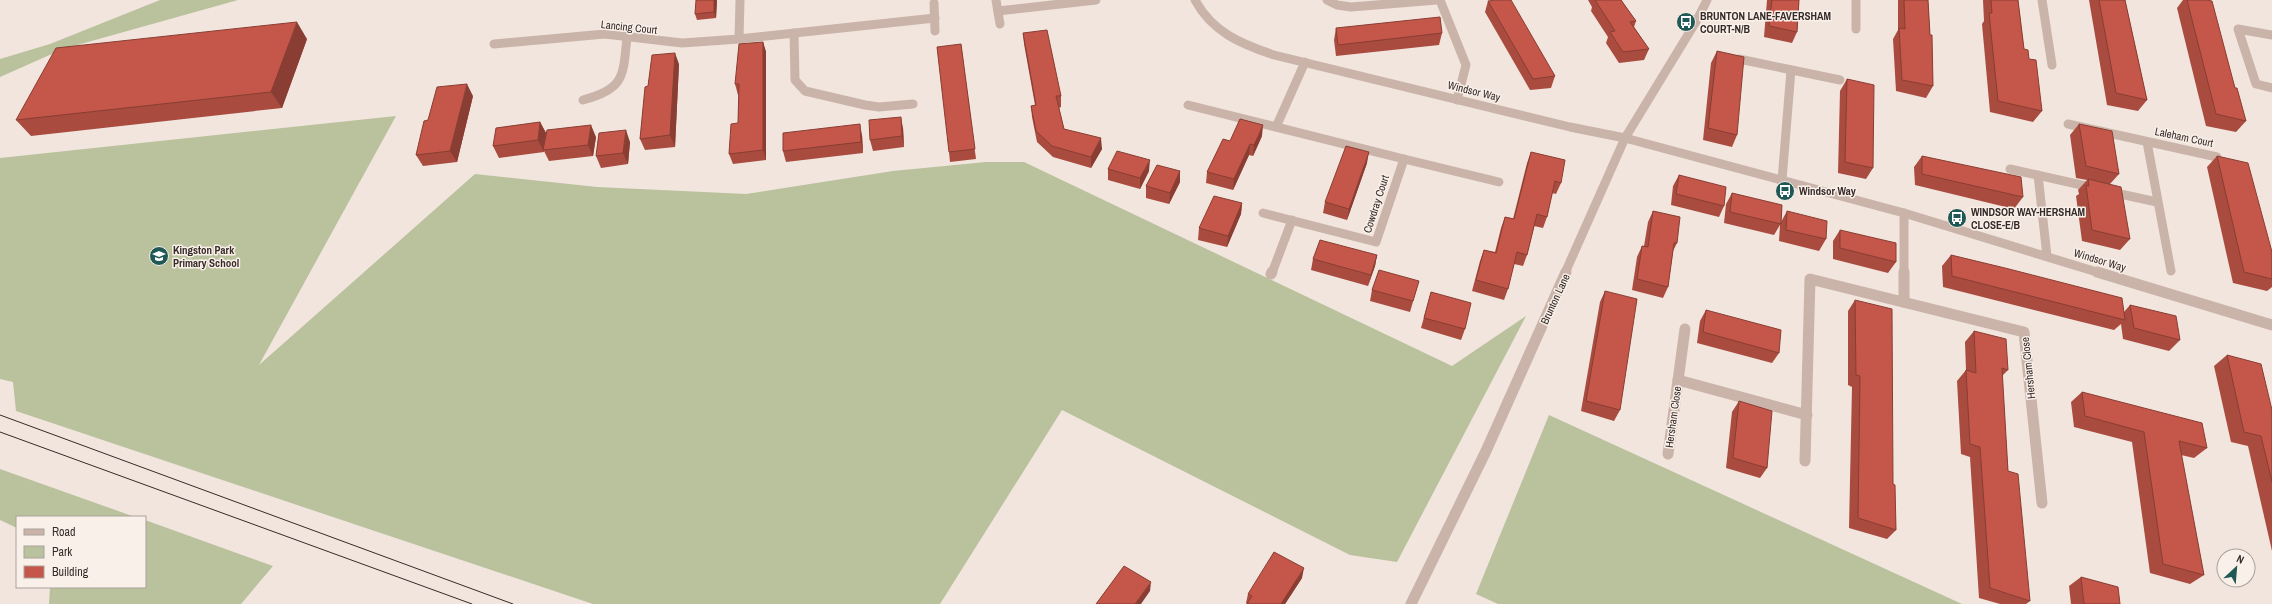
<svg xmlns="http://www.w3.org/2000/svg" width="2272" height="604" viewBox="0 0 2272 604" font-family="'Archivo Narrow',sans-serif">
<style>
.green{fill:#b9c19d}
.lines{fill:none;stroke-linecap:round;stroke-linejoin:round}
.minor-far1{stroke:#cab4a9;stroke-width:9}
.minor{stroke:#cab4a9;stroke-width:11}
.tertiary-far1{stroke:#cab4a9;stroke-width:9}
.tertiary{stroke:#cab4a9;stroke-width:11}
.tram{stroke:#372b29;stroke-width:1}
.wall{fill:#a94b3f}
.shaded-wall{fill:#893d33}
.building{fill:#c45749;stroke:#893d33}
.labels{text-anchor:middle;stroke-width:3;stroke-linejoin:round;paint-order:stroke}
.poi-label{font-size:11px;font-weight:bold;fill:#372b29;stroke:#f9f0e9;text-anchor:start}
.street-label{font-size:11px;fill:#372b29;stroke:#f9f0e9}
</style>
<rect width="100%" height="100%" fill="#f2e5dd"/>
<g class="green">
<polygon points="160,0 238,0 63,49 0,77 0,59 50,44"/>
<polygon points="396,116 259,365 475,174 597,187 746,194 893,171 986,162 1024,162 1452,366 1526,316 1397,562 1350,555 1062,410 940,604 593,604 16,411 13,382 0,379 0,158"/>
<polygon points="1549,415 1962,604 1498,604 1476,594"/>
<polygon points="0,469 135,517 17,517 17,528 0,520"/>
<polygon points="145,520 273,566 241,604 49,604 50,587 145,587"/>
</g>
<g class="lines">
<g class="minor-far1">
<polyline points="740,0 739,39 935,18"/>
<polyline points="996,0 1000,24"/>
<path d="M1195,0C1212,32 1241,44 1274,55L1570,127L1625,138L1904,213L2100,273"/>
<polyline points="1327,0 1337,5 1351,7 1437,0"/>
<polyline points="1440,0 1466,65 1457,100"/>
<polyline points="1856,0 1856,29"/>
<polyline points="2042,0 2052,65"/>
<polyline points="934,3 935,31"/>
<polyline points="998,11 1096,0"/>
<polyline points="794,33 795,80 805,91 865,105 879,107 913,104"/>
<polyline points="2272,35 2238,29 2256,84 2272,88"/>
<polyline points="494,44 605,34 682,43 739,39"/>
<polyline points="1739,59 1840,80"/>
<path d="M583,100C625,89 623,76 627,37"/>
<polyline points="1188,105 1404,159 1376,242 1263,213"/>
<polyline points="2068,124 2217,157"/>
<polyline points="1276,127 1305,62"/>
<polyline points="2147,142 2171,271"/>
<polyline points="1404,159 1499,182"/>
<polyline points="2010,169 2095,188"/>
<polyline points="2038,175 2047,256"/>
<polyline points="1782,180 1791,70"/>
<polyline points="2111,192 2157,202"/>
<polyline points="1904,213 1904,273"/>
<polyline points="1272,273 1292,220"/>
</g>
<g class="minor">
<polyline points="1904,272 1904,302"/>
<polyline points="2097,272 2272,325"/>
<polyline points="1271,274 1272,272"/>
<polyline points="1678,380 1807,415"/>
<polyline points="1668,454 1685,329"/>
<polyline points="1805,461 1810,279 2024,332 2042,503"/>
</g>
<polyline class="tertiary-far1" points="1565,273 1625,138 1697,20 1707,0"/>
<polyline class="tertiary" points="1411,604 1486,451 1566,272"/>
<g class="tram">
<polyline points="0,415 513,604"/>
<polyline points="0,432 472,604"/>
</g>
</g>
<g class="wall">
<polygon points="717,0 716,18 697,20 695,14"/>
<polygon points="1588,0 1621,0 1636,21 1634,27 1649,49 1644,60 1619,63 1606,43 1608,37 1591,11 1592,7"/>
<polygon points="1767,0 1799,0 1797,32 1792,43 1764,37"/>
<polygon points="1898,0 1928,0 1933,86 1926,98 1896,91 1893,39 1898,30"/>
<polygon points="1983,0 2018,0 2024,49 2029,59 2042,111 2033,122 1990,112 1982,24 1984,21"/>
<polygon points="2089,0 2125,0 2147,100 2138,111 2107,105"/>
<polygon points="2183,0 2206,0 2246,121 2236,132 2206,126 2177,8"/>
<polygon points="1488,1 1555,76 1551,88 1530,90 1485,12"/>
<polygon points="1336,28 1442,33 1439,45 1336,56 1334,40"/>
<polygon points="1023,33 1061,96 1061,107 1059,108 1064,129 1102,149 1091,168 1053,157 1037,142 1032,117 1031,106 1035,105 1024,44"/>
<polygon points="307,39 282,108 31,136 16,120"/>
<polygon points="763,42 766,52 766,160 733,164 729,154 738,123 739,95 738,95 735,84"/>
<polygon points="961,44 976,159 950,162 949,152"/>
<polygon points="1717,51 1737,135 1732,147 1703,140 1711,63"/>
<polygon points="679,64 675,147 645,150 640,139 648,86"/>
<polygon points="1847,79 1873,168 1866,179 1838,173 1840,91"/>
<polygon points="473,96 457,162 423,166 416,155"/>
<polygon points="540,122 546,133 596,137 593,156 549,161 544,151 544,152 499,158 493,146"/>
<polygon points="2079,124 2119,174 2110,184 2130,239 2120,250 2082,241 2076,196 2079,194 2078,190 2087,180 2076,178 2070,135"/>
<polygon points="903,128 904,147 873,151 870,140"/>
<polygon points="862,135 863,153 786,162 783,151"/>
<polygon points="1262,136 1253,156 1249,155 1233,190 1206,183 1207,172"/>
<polygon points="630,142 628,164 601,168 596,156"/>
<polygon points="1531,152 1561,183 1556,194 1552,193 1547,217 1543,228 1534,226 1527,255 1523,266 1514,264 1508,289 1504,300 1472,291 1480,261 1484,250 1495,252 1501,228 1505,217 1513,219 1527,163"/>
<polygon points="1922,156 2023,197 2014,209 1915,185 1914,167"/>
<polygon points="2217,156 2272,252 2272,287 2267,291 2233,283 2207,167"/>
<polygon points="1367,163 1347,220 1323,213 1325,202"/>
<polygon points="1108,169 1149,171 1140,189 1108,180"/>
<polygon points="1180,171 1180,182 1169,204 1146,198 1146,186"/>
<polygon points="1679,175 1724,206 1719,217 1671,205 1673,186"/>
<polygon points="1732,193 1781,222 1787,211 1826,239 1819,251 1779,241 1780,225 1774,235 1724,223 1726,204"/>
<polygon points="1242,203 1241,214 1227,247 1198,240 1199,228"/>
<polygon points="1653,211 1677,243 1673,251 1668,287 1663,298 1632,290 1637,257 1642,246 1644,246 1648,222"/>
<polygon points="1840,230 1896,262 1888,273 1833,259 1833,241"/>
<polygon points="1377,255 1375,266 1368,286 1311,270 1313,259"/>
<polygon points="1951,255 2124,312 2130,305 2180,340 2169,351 2123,339 2121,324 2114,330 1943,287 1942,266"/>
<polygon points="1419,281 1410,312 1370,301 1372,290"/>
<polygon points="1605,291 1620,410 1614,421 1581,411 1600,302"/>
<polygon points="1431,292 1465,329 1461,340 1421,328"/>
<polygon points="1855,300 1893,484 1896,530 1887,539 1849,528 1852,387 1848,385 1848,311"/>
<polygon points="1706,310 1779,353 1772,363 1697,343 1700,321"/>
<polygon points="1974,331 2008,370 2002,376 2008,471 2030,601 2026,604 2000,604 1979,598 1970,457 1961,454 1957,381 1966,370 1965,342"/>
<polygon points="2227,355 2272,410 2272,551 2248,446 2231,442 2214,366"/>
<polygon points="2082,392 2207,448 2194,458 2181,455 2204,575 2190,584 2150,573 2132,442 2074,427 2071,402"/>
<polygon points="1739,401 1767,468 1760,478 1726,468 1732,412"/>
<polygon points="2081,577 2120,604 2071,604 2069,586"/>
<polygon points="1302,578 1285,604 1247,604 1246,603 1248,594"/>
</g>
<g class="shaded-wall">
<polygon points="714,0 717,0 716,18 714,12"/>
<polygon points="297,22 307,39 282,108 271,92"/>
<polygon points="763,42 766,52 766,160 763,150"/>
<polygon points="675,53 679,64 675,147 670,135"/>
<polygon points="467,84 473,96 457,162 450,151"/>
<polygon points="901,117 903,128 904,147 902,136"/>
<polygon points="540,122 546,133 543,150 544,152 538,140"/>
<polygon points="860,124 862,135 863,153 861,142"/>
<polygon points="591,125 596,137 593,156 588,145"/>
<polygon points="1263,125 1262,136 1253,156 1254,145"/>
<polygon points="626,130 630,142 628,164 623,153"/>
<polygon points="1101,138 1102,149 1091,168 1091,157"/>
<polygon points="1250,144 1249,155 1233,190 1234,179"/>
<polygon points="1369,152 1367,163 1347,220 1349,209"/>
<polygon points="1150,160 1149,171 1140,189 1140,178"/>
<polygon points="1180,171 1180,182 1169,204 1170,193"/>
<polygon points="1242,203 1241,214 1227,247 1228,236"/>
<polygon points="1377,255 1375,266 1368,286 1371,275"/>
<polygon points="1304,568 1302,578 1285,604 1281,604"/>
<polygon points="1151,582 1150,591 1141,604 1135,604"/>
</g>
<g class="building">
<polygon points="696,0 714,0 714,12 695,14"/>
<polygon points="1496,0 1511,0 1555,76 1533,79 1488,1"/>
<polygon points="1595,0 1621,0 1636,21 1630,22 1649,49 1623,52 1610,32 1615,31"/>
<polygon points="1772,0 1799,0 1797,32 1769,26"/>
<polygon points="1904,0 1928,0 1930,35 1932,35 1933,86 1902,80 1899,28 1905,29"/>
<polygon points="1991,0 2018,0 2024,49 2028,50 2029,59 2036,60 2042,111 1998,101 1989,13 1992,13"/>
<polygon points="2099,0 2125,0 2147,100 2116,93"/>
<polygon points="2187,0 2206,0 2212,1 2235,88 2237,88 2246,121 2216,114"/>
<polygon points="1440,17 1442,33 1338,45 1336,28"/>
<polygon points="297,22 271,92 16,120 56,48"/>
<polygon points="1047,30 1061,96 1056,96 1064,129 1101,138 1091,157 1052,146 1036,131 1031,106 1036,105 1023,33"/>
<polygon points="763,42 763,150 729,154 731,124 738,123 739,84 735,84 739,44"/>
<polygon points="961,44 975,149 949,152 937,47"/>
<polygon points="1717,51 1744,57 1737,135 1708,128"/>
<polygon points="675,53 670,135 640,139 645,87 648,86 652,55"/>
<polygon points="1847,79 1874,85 1873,168 1845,162"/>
<polygon points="467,84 450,151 416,155 424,121 428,120 437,87"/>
<polygon points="901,117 902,136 870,140 869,120"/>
<polygon points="1240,119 1263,125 1254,145 1250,144 1234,179 1207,172 1223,139 1230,141"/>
<polygon points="540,122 538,140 493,146 496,128"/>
<polygon points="860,124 861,142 783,151 783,133"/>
<polygon points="2079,124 2112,131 2119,174 2086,166"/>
<polygon points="591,125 588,145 543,150 547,130"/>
<polygon points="626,130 623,153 596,156 599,133"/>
<polygon points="1346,146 1369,152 1349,209 1325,202"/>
<polygon points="1117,151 1150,160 1140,178 1108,169"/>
<polygon points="1531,152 1565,160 1561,183 1555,181 1547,217 1537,214 1527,255 1517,252 1508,289 1476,280 1484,250 1496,253 1505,217 1514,219"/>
<polygon points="1922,156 2021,177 2023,197 1922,174"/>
<polygon points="2217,156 2248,163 2272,252 2272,279 2244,272"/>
<polygon points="1157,165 1180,171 1170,193 1146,186"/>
<polygon points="1679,175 1726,187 1724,206 1676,194"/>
<polygon points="2088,179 2121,187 2130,239 2092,230 2086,185 2089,186"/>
<polygon points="1732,193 1782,205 1781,224 1730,212"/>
<polygon points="1214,196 1242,203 1228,236 1199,228"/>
<polygon points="1653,211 1680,217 1677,243 1674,243 1668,287 1637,279 1642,246 1648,247"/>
<polygon points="1787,211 1827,221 1826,239 1786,230"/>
<polygon points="1840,230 1896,243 1896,262 1840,248"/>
<polygon points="1320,240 1377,255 1371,275 1313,259"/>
<polygon points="1951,255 2005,268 2122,298 2125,320 1952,276"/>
<polygon points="1379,270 1419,281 1413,301 1372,290"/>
<polygon points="1605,291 1637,299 1620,410 1586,401"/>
<polygon points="1431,292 1471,303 1465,329 1424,318"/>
<polygon points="1855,300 1892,309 1893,484 1895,485 1896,530 1858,518 1860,376 1856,375"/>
<polygon points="2130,305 2176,316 2180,340 2134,328"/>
<polygon points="1706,310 1781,330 1779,353 1703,332"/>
<polygon points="1974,331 2006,339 2008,370 2002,368 2008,471 2018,474 2030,601 1990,588 1980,447 1970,444 1966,370 1976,373"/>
<polygon points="2227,355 2261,364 2272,410 2272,482 2261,436 2244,432"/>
<polygon points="2082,392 2202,423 2207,448 2179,441 2204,575 2163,564 2144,432 2085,416"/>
<polygon points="1739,401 1772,411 1767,468 1733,458"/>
<polygon points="1274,552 1304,568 1281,604 1247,604 1252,596 1248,594"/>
<polygon points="1124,566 1151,582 1135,604 1096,604"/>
<polygon points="2081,577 2118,587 2120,604 2084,604"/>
</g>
<defs>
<symbol id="bus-disc" viewBox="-11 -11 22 22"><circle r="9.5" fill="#1f5854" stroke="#f9f0e9"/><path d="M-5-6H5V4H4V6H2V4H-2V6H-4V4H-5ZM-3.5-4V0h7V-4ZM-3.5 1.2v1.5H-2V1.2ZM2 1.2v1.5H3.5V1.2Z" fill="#fff"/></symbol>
<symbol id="school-disc" viewBox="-11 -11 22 22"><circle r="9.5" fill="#1f5854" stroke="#f9f0e9"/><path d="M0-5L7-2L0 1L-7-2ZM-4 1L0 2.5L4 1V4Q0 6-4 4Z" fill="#fff"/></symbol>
</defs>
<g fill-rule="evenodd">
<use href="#bus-disc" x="1675" y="11" width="22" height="22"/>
<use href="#bus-disc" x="1774" y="180" width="22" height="22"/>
<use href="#bus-disc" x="1946" y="207" width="22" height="22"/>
<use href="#school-disc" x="148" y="245" width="22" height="22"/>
</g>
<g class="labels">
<g class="poi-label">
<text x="1700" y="20">BRUNTON LANE-FAVERSHAM<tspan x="1700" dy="13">COURT-N/B</tspan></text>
<text x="1799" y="195">Windsor Way</text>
<text x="1971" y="216">WINDSOR WAY-HERSHAM<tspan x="1971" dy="13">CLOSE-E/B</tspan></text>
<text x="173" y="254">Kingston Park<tspan x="173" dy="13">Primary School</tspan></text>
</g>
<g class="street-label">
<text transform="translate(629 27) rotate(6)" y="4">Lancing Court</text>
<text transform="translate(1474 91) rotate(14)" y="4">Windsor Way</text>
<text transform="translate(2184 137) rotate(12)" y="4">Laleham Court</text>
<text transform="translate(1376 204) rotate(-72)" y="4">Cowdray Court</text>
<text transform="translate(2100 260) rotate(17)" y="4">Windsor Way</text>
<text transform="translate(1555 299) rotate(-65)" y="4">Brunton Lane</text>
<text transform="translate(2028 368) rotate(-96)" y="4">Hersham Close</text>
<text transform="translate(1673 417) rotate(-82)" y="4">Hersham Close</text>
</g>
</g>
<rect x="16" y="516" width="130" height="72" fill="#f9f0e9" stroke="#aba19c"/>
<rect x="24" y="529" width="20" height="6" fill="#cab4a9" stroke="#aba19c"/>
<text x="52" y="536" font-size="12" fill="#372b29">Road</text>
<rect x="24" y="546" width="20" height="12" fill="#b9c19d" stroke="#aba19c"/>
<text x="52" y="556" font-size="12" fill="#372b29">Park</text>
<rect x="24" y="566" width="20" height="12" fill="#c45749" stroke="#aba19c"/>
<text x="52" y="576" font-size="12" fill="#372b29">Building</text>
<g transform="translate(2236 568) rotate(26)"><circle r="19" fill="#f9f0e9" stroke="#aba19c"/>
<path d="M0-3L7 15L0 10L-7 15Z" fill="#1f5854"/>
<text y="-6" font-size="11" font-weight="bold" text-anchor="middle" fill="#372b29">N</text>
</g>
</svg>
